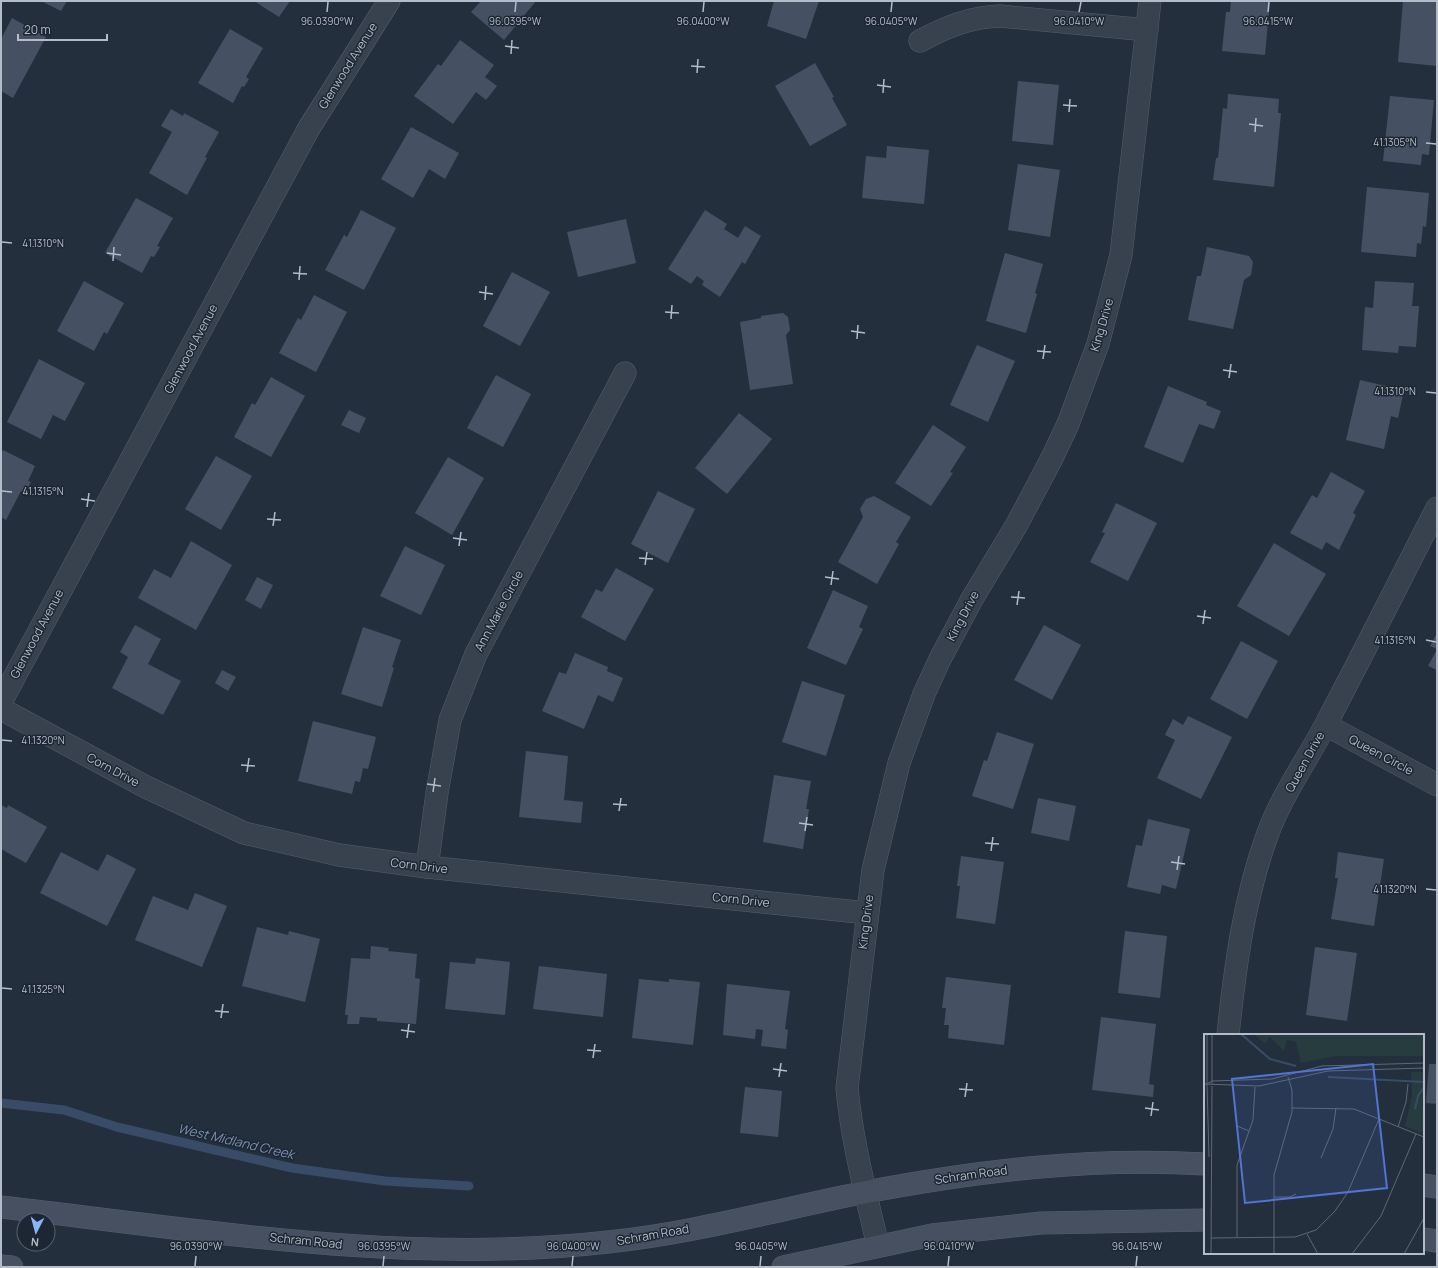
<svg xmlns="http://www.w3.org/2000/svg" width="1438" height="1268" viewBox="0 0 1438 1268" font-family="Manrope,sans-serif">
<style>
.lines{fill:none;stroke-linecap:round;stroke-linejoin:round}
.stream{stroke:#394c67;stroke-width:9}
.building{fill:#455162}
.street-casing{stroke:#565f6c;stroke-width:23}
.secondary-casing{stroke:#565f6c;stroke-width:23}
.street{stroke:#38414e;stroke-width:22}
.secondary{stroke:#465061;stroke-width:22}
.ticks{fill:none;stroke:#b4bcc9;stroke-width:1.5}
.labels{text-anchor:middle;stroke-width:3;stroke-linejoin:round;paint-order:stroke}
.street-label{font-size:12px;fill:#b4bcc9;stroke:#1d2633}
.water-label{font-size:13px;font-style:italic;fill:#7c92b1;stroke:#1d2633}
.inset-river{fill:none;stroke:#394c67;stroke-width:2}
.inset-road{fill:none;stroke:#5e6776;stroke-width:1}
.view{fill:#5274d3;fill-opacity:0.15;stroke:#5274d3;stroke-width:2}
.inset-edge{fill:none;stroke:#b4bcc9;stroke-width:2}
.ticks-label{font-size:10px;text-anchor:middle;fill:#b4bcc9;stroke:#1d2633;stroke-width:3;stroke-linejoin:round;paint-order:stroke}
</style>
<rect width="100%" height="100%" fill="#242f3e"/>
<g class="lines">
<polyline class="stream" points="1,1103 64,1110 117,1127 292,1168 385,1181 469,1186"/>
</g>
<g class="building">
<polygon points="41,1 67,1 61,11"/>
<polygon points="254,1 290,1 279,17"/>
<polygon points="481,1 536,1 504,40 471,12"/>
<polygon points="774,1 819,1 806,39 767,26"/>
<polygon points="1231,1 1270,1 1265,55 1222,51 1226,12 1230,12"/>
<polygon points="1403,1 1437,1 1437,66 1398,62"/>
<polygon points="12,18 46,37 13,98 1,91 1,39"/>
<polygon points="230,29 263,48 246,77 249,79 244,87 242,86 233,103 198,83"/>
<polygon points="460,40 494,65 485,77 497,86 486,100 476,92 453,124 414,96 438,64 441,66"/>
<polygon points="815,63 834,97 832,98 847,125 810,146 775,86"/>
<polygon points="1018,81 1059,85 1053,145 1012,141"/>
<polygon points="1228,94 1279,99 1278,113 1281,113 1274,187 1213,180 1216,158 1218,158 1223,108 1227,109"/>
<polygon points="1390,96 1434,100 1429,155 1422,154 1421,165 1383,161"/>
<polygon points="171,109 183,116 184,113 219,132 205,157 207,158 187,195 149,173 172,132 161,126"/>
<polygon points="411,127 459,153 445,179 429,169 413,198 381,179"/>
<polygon points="887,146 929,150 924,204 862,198 866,156 886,158"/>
<polygon points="1018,164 1060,170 1050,237 1008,230"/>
<polygon points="1367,187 1429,193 1426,227 1423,226 1421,244 1417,243 1416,257 1361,252"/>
<polygon points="136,198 173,218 157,246 160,247 154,257 151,256 142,273 105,253"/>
<polygon points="361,210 396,228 364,290 325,270 344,235 347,237"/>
<polygon points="705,210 727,224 724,229 738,238 745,226 761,236 745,264 742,262 720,297 702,285 704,281 697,276 691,284 668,269"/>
<polygon points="626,219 636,263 578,277 567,232"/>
<polygon points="1207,247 1249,256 1253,262 1251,275 1244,280 1233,329 1188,320 1197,276 1201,276"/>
<polygon points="1005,253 1043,264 1035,293 1037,294 1026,333 986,321"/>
<polygon points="512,272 550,292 520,346 483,326"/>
<polygon points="84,281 124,303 107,334 104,332 94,351 57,331"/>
<polygon points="1375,281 1414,283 1412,306 1419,306 1416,347 1399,346 1398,353 1362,350 1365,307 1373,308"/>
<polygon points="314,295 347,312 316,372 279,353 298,318 301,320"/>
<polygon points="783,313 788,317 790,330 786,335 793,384 750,390 740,322 761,318 761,316"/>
<polygon points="977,345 1015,361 988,422 950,405"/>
<polygon points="39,359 85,383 65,421 53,415 41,439 7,422"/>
<polygon points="496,375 531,394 503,447 467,428"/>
<polygon points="271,377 305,396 271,457 234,437 252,403 255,405"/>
<polygon points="1360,380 1404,390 1398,418 1391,416 1384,449 1346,440"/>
<polygon points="1168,386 1207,402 1206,405 1221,411 1214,429 1199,424 1183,463 1144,447"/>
<polygon points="349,410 366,418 359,433 341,425"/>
<polygon points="739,413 772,439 727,494 695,468"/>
<polygon points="933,425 966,447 950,472 953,473 931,506 895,483"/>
<polygon points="3,450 35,466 28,481 31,482 25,493 21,491 6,520 1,517 1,454"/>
<polygon points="216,456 252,476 221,530 185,509"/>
<polygon points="448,457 484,478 452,535 415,513"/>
<polygon points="1331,472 1365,491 1353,513 1356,515 1339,550 1326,542 1322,550 1290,533 1312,495 1317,498"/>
<polygon points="658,491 695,509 668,563 631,544"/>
<polygon points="874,496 911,517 896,542 899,544 877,584 838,562 863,517 860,509 866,499"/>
<polygon points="1116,503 1157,523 1128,581 1090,562 1105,533 1102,532"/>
<polygon points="191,541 232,565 196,630 138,598 154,569 171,578"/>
<polygon points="1274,543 1326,574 1289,636 1237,606"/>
<polygon points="405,546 445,565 421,615 380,596"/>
<polygon points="616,568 654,589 625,641 581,617 596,589 602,592"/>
<polygon points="257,577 273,585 261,609 245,600"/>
<polygon points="833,590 868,606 859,627 863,629 846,665 807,648"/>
<polygon points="135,625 161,639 148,664 181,681 163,715 112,688 128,657 120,652"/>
<polygon points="1044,625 1081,645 1052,700 1014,680"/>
<polygon points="363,627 401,640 392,667 394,668 382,707 341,694"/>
<polygon points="1437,633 1437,670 1428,666 1437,649 1430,646"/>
<polygon points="1241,641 1278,661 1247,719 1210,699"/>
<polygon points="575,653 608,667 607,671 623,678 613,702 598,695 584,729 542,711 559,672 566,674"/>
<polygon points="222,670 236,677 228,691 215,683"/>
<polygon points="802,681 845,695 826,756 782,742"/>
<polygon points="1188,716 1232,737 1201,799 1157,778 1175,740 1165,735 1173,719 1183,725"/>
<polygon points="313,721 376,737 368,769 363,768 360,782 355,781 352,794 298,781"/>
<polygon points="997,732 1034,744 1013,809 972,796 984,760 987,761"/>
<polygon points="526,751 568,756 564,800 583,802 581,823 519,817"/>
<polygon points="774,775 811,781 806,809 809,809 803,849 763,842"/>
<polygon points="1038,798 1076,806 1069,841 1031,833"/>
<polygon points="1,805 7,808 8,805 47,827 26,863 1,849"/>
<polygon points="1148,819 1190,829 1176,889 1162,885 1160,894 1127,887 1136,845 1142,846"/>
<polygon points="61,852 98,871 107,854 136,869 107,926 40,893"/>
<polygon points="1338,852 1384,859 1374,926 1331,919 1338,878 1335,878"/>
<polygon points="961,856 1004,862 995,924 956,918 960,886 957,886"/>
<polygon points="195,893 227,906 202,967 135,940 153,896 188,910"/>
<polygon points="257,927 288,935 289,931 320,939 305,1002 242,986"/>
<polygon points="1125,931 1167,936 1160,998 1118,993"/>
<polygon points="371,946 389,948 388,951 417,954 415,978 420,979 416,1024 377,1021 377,1018 360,1017 359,1024 347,1024 348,1015 345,1015 351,958 370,959"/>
<polygon points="1315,947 1357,953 1347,1021 1306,1015"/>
<polygon points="476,958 510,962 505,1015 445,1009 450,962 475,964"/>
<polygon points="539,966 607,974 603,1017 533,1009"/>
<polygon points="946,977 1011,985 1004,1045 948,1038 949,1025 944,1025 946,1008 942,1008"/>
<polygon points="639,979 669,982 669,979 700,982 693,1045 632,1038"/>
<polygon points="727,984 790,991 785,1029 788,1030 786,1049 761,1046 763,1030 756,1029 755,1039 723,1035"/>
<polygon points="1101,1017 1156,1024 1149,1084 1154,1085 1153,1097 1092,1090"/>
<polygon points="1429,1064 1437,1064 1437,1104 1426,1103"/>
<polygon points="745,1087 782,1091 778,1137 740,1133"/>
</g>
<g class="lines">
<defs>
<g id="street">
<path d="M920,41C946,27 970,17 1000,16L1147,30"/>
<polyline points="1,702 309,128 389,1"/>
<polyline points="1,709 146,787 244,833 339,855 427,867 867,913"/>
<polyline points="1326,725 1437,785"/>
<polyline points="427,867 437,793 450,720 476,654 625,373"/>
<path d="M1228,1035C1235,967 1244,898 1268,833C1282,795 1307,760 1326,724C1364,652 1400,580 1437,508"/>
<path d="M878,1246C866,1194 852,1142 847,1088L873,870L899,763L924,694L940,659L972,599L1016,526L1052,458L1068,424L1098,344L1121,255L1150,1"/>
</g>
<g id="secondary">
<polyline points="1423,1185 1437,1187"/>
<path d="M1,1207C202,1230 406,1265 608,1242C695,1233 780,1209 866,1192C977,1171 1091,1157 1205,1164"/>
<polyline points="1423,1239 1437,1241"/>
<polyline points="1,1266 12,1267"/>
<polyline points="783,1267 932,1235 1041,1223 1205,1220"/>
</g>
</defs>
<use href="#street" class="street-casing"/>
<use href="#secondary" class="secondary-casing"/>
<use href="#street" class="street"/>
<use href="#secondary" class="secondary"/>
</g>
<path class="ticks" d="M327,12L328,2M515,12L516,2M703,12L704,2M891,12L892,2M1079,12L1081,2M1268,12L1269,2M505,46L519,48M511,54L512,40M691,66L705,67M697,73L698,59M877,85L891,87M883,93L884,79M1063,105L1077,106M1069,112L1070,99M1249,124L1263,126M1255,132L1256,118M1426,143L1436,144M2,242L12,243M107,253L121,255M113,261L114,247M293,273L307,274M299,280L300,266M479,292L493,294M485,300L486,286M665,312L679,313M671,319L672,305M851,331L865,333M857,339L858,325M1037,351L1051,352M1043,359L1045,345M1223,370L1237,372M1229,378L1231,364M1426,392L1436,393M2,491L12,492M81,499L95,501M87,507L89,493M267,519L281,520M273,526L275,512M453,538L467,540M459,546L461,532M639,558L653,559M645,565L647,552M825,577L839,579M831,585L833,571M1011,597L1025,598M1017,605L1019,591M1197,616L1211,618M1203,624L1205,610M1426,640L1436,642M2,740L12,741M241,765L255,766M247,772L249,758M427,784L441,786M433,792L435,778M613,804L627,805M619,811L621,798M799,823L813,825M805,831L807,817M985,843L999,844M991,851L993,837M1171,862L1185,864M1177,870L1179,856M1426,889L1436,890M2,988L12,989M215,1011L229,1012M221,1018L223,1004M401,1030L415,1032M407,1038L409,1024M587,1050L601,1051M593,1058L595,1044M773,1069L787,1071M779,1077L781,1063M959,1089L973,1090M965,1097L967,1083M1145,1108L1159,1110M1151,1116L1153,1102M195,1266L196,1256M383,1266L384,1256M572,1266L573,1256M760,1266L761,1256M948,1266L949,1256M1136,1266L1137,1256"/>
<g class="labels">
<g class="street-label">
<text transform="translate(348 66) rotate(-58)" y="4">Glenwood Avenue</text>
<text transform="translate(1102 325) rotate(-74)" y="4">King Drive</text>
<text transform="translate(191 349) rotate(-62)" y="4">Glenwood Avenue</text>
<text transform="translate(499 611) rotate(-62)" y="4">Ann Marie Circle</text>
<text transform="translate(963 616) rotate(-62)" y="4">King Drive</text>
<text transform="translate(37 634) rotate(-62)" y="4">Glenwood Avenue</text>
<text transform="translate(1381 755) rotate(28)" y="4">Queen Circle</text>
<text transform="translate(1305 762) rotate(-61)" y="4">Queen Drive</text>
<text transform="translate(113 770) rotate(28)" y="4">Corn Drive</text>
<text transform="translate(419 866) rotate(7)" y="4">Corn Drive</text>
<text transform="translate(741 900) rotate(6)" y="4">Corn Drive</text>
<text transform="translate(866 922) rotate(-83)" y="4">King Drive</text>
<text transform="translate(971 1175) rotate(-8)" y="4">Schram Road</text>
<text transform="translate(653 1235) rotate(-10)" y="4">Schram Road</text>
<text transform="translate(306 1241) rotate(6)" y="4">Schram Road</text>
</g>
<g class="water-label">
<text transform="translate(236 1141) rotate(13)" y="5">West Midland Creek</text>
</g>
</g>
<g transform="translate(1204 1034)">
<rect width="220" height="220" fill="#242f3e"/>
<path d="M50,0H220V22H132L97,29L92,8L83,6L80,17L66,3L61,10ZM207,38H220V100L201,92L208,62Z" fill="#263c3f"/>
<path class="inset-river" d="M37,0L66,25L92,32M124,43L220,48M211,75L214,62L220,53"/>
<path class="inset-road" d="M3,0V50M8,0V50M0,50L55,52L124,37L220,34M3,50L5,123M3,50L8,47L68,45L118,32L220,29M88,74L150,75L220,103M33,92L45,97M194,93L202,68L204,50M117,124L129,95L132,74M70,163H86L92,160M103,200L114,220M33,203V131L49,86L51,53M7,204L91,203L112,196L131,177L144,158L175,85M7,220L8,52M70,220V141L88,78V56L84,43M148,220L177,182L212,100M200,220L220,184"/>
<path class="view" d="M169,30L183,154L41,169L28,45Z"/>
<rect width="220" height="220" class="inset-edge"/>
</g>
<g class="ticks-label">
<text x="327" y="25">96.0390°W</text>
<text x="515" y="25">96.0395°W</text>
<text x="703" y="25">96.0400°W</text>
<text x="891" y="25">96.0405°W</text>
<text x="1079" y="25">96.0410°W</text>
<text x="1268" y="25">96.0415°W</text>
<text x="1395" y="146">41.1305°N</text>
<text x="43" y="247">41.1310°N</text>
<text x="1395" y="395">41.1310°N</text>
<text x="43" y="495">41.1315°N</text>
<text x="1395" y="644">41.1315°N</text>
<text x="43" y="744">41.1320°N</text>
<text x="1395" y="893">41.1320°N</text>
<text x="43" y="993">41.1325°N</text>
<text x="196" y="1250">96.0390°W</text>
<text x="384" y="1250">96.0395°W</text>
<text x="573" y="1250">96.0400°W</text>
<text x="761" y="1250">96.0405°W</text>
<text x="949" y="1250">96.0410°W</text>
<text x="1137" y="1250">96.0415°W</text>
</g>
<rect width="1438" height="1268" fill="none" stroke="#b4bcc9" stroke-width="4"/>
<g transform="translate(36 1232) rotate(186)"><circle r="19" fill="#1d2633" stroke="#59626f"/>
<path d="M0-3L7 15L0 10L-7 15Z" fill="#8ab4f8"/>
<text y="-6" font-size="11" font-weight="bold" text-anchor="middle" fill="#b4bcc9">N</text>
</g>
<path d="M18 34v6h89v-6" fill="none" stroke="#b4bcc9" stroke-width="2"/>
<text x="24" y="34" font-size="12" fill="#b4bcc9" stroke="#1d2633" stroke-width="3" paint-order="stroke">20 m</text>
</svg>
